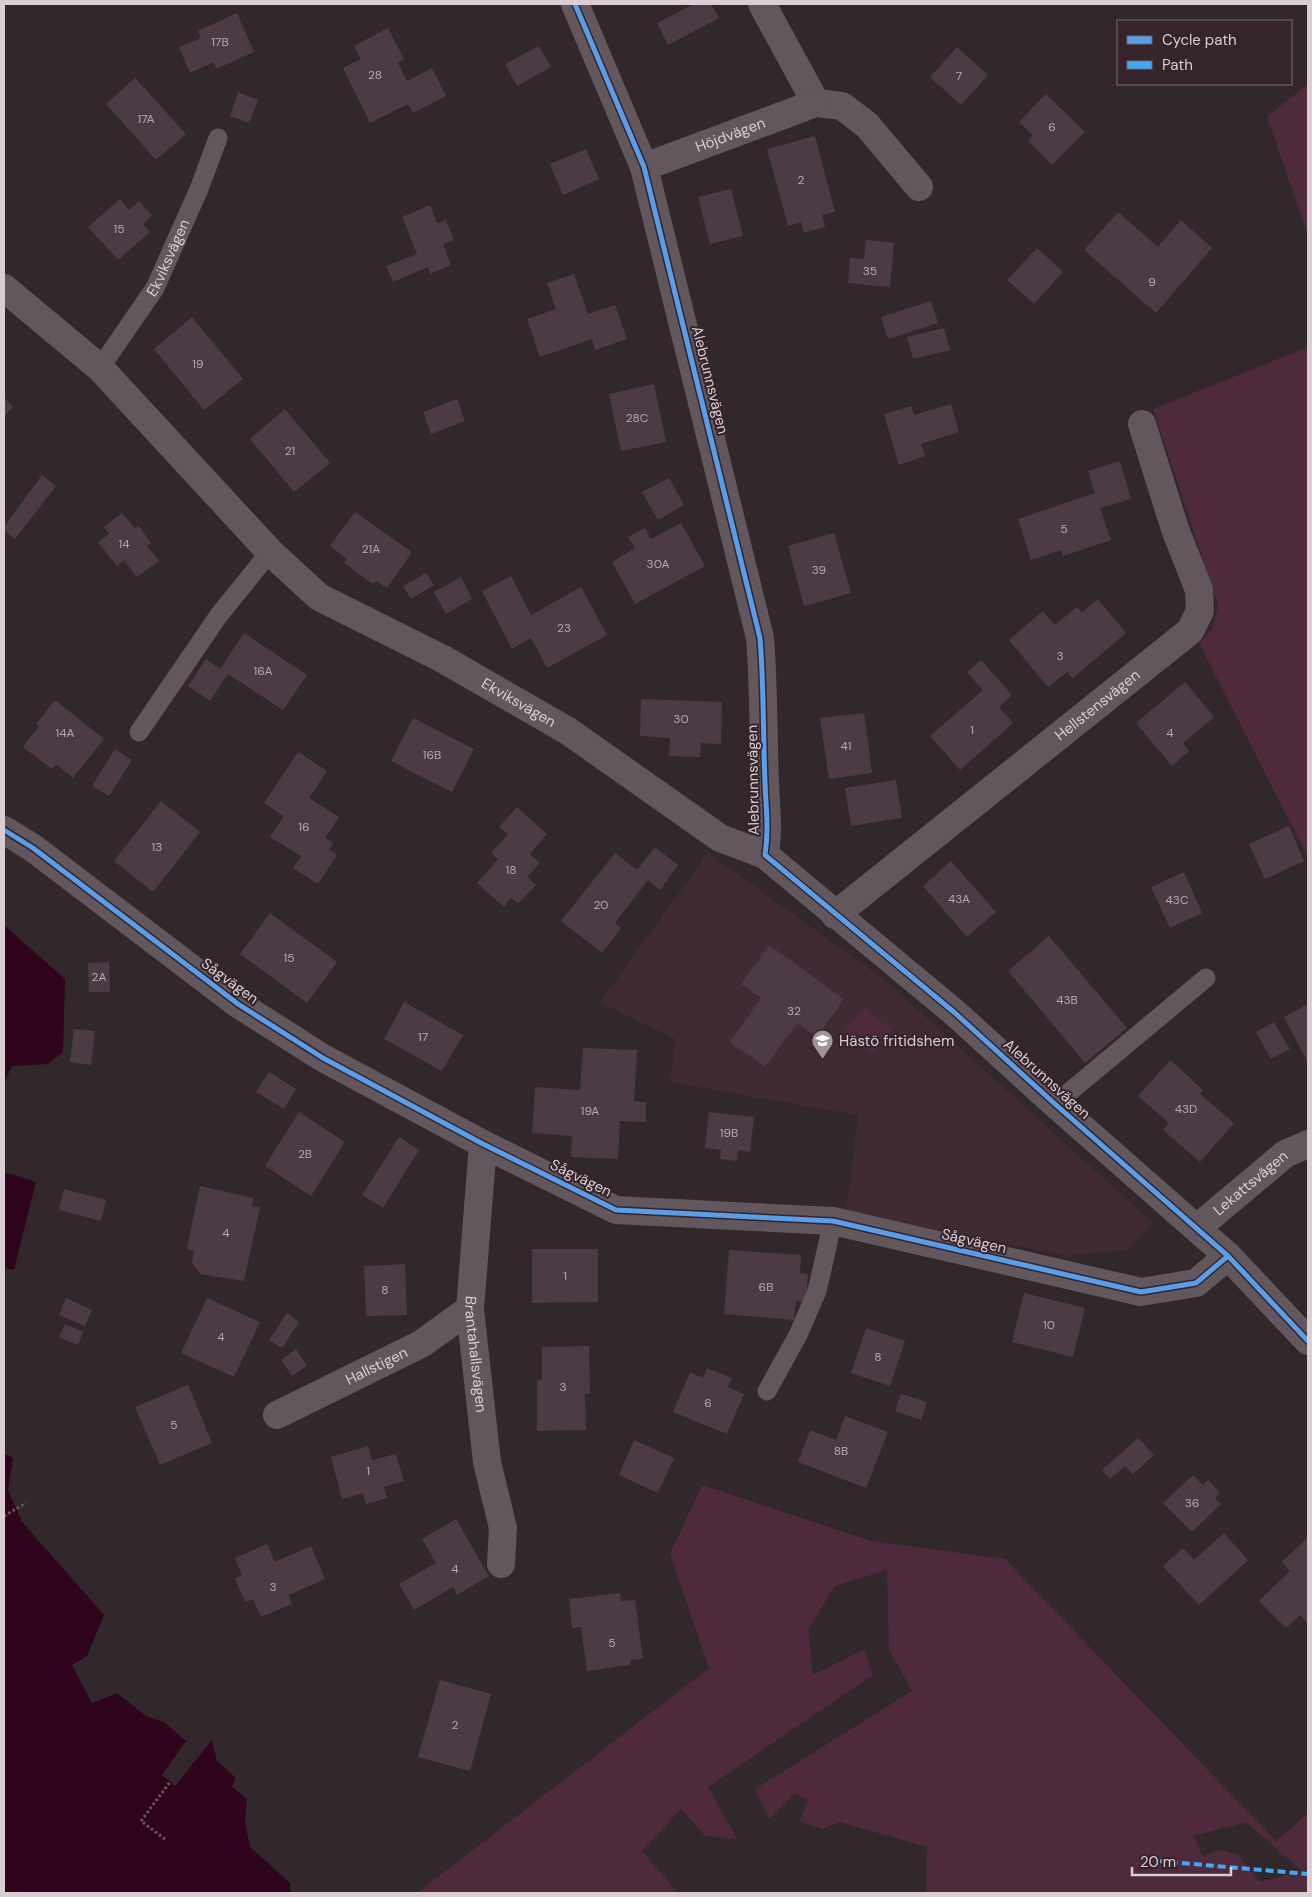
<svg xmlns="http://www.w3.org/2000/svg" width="1312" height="1897" viewBox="0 0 1312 1897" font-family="'DM Sans',sans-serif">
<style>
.built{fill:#402a34}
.green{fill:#4e2a3c;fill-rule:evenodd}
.water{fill:#2f041d}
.building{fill:#4c3b44}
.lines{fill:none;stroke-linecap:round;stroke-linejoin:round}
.path{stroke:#62585d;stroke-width:3;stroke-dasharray:2.5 2.5;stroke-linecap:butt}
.lane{stroke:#61575c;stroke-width:19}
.street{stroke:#61575c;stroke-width:28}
.quiet{stroke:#3fa9f5;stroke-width:4;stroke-dasharray:8 4;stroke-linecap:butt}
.cycleway-casing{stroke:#35242c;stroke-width:8}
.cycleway{stroke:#5a9eea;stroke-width:5}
.labels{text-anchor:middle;stroke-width:4;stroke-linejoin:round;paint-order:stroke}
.number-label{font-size:12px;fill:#b6a9af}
.street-label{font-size:15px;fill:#daced3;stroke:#35242c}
.poi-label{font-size:15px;fill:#daced3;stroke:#35242c;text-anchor:start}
</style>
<rect width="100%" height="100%" fill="#31282c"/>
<polygon class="built" points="708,853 885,980 1153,1223 1126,1250 1068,1256 846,1212 858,1115 670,1082 675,1039 600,1002"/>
<g class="green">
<polygon points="1308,84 1308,235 1267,117"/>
<polygon points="1308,347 1308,857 1199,643 1212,630 1218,605 1153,409"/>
<polygon points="865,1008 892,1030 871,1055 844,1032"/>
<path d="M702,1485L871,1541L1005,1559L1276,1841L1308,1813V1893H926L927,1847L840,1822L822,1829L799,1821L808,1800L795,1793L769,1819L755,1789L912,1691L889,1650L887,1570L835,1586L808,1629L813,1675L864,1649L873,1675L708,1787L737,1839L705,1836L681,1809L642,1851L678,1893H417L709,1668L670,1554ZM1246,1822L1302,1871L1260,1882L1238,1855L1221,1850L1203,1856L1194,1836Z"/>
</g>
<g class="water">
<polygon points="4,925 65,979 63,1052 48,1064 12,1066 4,1083"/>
<polygon points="4,1172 36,1182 14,1270 4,1268"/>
<polygon points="4,1453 13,1458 8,1490 22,1522 104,1615 87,1656 72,1665 92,1703 117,1693 146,1716 164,1722 186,1741 162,1775 175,1786 212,1740 217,1761 236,1778 232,1787 247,1799 245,1822 250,1847 290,1883 291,1893 4,1893"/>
</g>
<g class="building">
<polygon points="694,4 711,4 719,18 668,45 657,23"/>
<polygon points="237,13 254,52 216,69 214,62 190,73 179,47 201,38 198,31"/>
<polygon points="388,28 404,59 398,63 407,81 432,68 446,96 413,113 408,104 370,123 343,68 361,59 354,46"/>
<polygon points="539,46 551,67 517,86 505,64"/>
<polygon points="957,47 988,75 961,105 930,77"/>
<polygon points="135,78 186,134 156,160 106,104"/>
<polygon points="238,92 258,100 249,123 230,116"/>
<polygon points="1046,94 1085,132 1052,165 1028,141 1033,135 1019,122"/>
<polygon points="815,136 835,212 822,215 825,227 804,233 801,222 788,226 767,149"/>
<polygon points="586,149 599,179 563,195 550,164"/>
<polygon points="731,189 743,236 710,244 698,197"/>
<polygon points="120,199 129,210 139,201 152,215 143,224 150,232 118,260 88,227"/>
<polygon points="430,205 437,223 446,220 454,240 443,244 451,265 430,274 428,267 393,282 386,266 417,254 402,217"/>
<polygon points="1118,212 1158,247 1181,220 1212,248 1156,313 1084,250"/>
<polygon points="866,240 894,243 890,287 848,283 850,258 864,259"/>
<polygon points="1037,248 1063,272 1034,304 1007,280"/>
<polygon points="574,274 588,314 615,305 627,339 595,350 592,339 540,357 527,319 556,309 547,283"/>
<polygon points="931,301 938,323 888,339 881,317"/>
<polygon points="192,317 243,379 204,410 154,349"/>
<polygon points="944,328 950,350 913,359 907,337"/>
<polygon points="654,384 666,442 621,451 609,394"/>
<polygon points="4,398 13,406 4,417"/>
<polygon points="457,399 465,421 431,434 423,412"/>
<polygon points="951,404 959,432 921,444 925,456 899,465 884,414 911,406 914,415"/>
<polygon points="285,409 330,463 294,492 250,439"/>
<polygon points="1120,461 1131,499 1100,508 1111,540 1063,556 1061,550 1031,560 1018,519 1095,493 1088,471"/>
<polygon points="42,475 56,486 15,539 4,530 4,527"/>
<polygon points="669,478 684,505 658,520 642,492"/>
<polygon points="355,512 412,552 387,588 376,581 373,584 344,563 347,559 330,546"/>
<polygon points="122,513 135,529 139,526 151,543 147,546 159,561 137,577 124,560 117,566 98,542 109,534 104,527"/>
<polygon points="681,523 705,566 635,604 612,562 635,548 628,537 645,528 651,539"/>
<polygon points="834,533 851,593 804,606 788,546"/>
<polygon points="426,573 434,585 411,599 403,586"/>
<polygon points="511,576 531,615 581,587 607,635 547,668 531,638 512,649 482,591"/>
<polygon points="461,577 472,599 446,614 434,592"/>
<polygon points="1098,599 1126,633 1073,678 1067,672 1048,687 1009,640 1043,611 1055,625 1077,607 1082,612"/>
<polygon points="244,633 307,675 283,710 228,674 210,701 188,686 206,659 220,669"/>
<polygon points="981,660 1012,695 999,707 1013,723 960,770 930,736 983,690 967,672"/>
<polygon points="1185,682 1214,717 1183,743 1189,751 1172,766 1136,723"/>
<polygon points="641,699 722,702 721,744 701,743 700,757 669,756 670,738 640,736"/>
<polygon points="55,700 104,739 73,778 56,764 52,769 23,747 39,726 36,724"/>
<polygon points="864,713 872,773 829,779 820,718"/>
<polygon points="413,718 474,749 452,792 391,761"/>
<polygon points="115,749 132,760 109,796 92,786"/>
<polygon points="298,752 327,771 309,798 339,817 325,838 333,843 329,850 337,855 318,884 293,868 301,856 270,837 284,816 264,803"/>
<polygon points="896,780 902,818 851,826 845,788"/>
<polygon points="161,801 200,832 153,892 114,861"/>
<polygon points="517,807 547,834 530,854 540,863 527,877 536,885 518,904 511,898 504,907 477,883 498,859 491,853 508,834 499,827"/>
<polygon points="1289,826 1304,861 1265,879 1249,844"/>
<polygon points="655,847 678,865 660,890 648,880 615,923 621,928 602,953 561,921 615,853 637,870"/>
<polygon points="951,861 996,912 967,937 923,886"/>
<polygon points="1184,872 1202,913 1170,928 1151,887"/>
<polygon points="270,913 337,962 307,1003 240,954"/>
<polygon points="1049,936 1127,1028 1085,1063 1008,971"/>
<polygon points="769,945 844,999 817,1037 797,1023 765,1067 730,1042 761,998 741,984"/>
<polygon points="109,962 110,992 89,992 88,963"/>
<polygon points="404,1002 463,1035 442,1071 384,1039"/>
<polygon points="1308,1004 1308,1063 1284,1017"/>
<polygon points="1274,1022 1290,1049 1271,1059 1256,1032"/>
<polygon points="74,1029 95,1031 91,1065 70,1062"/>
<polygon points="583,1048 637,1050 634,1101 646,1102 646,1122 620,1121 618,1159 571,1157 572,1136 532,1133 535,1087 580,1090"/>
<polygon points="1170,1060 1203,1090 1200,1094 1234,1123 1200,1162 1163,1130 1169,1123 1138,1096"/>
<polygon points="269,1072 296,1089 284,1109 256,1092"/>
<polygon points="299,1112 345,1142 311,1196 265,1166"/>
<polygon points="709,1112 754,1117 750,1152 738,1150 737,1161 720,1159 721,1150 705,1148"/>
<polygon points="399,1137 419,1150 383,1208 362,1195"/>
<polygon points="200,1186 254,1198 252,1206 260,1207 244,1281 200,1274 192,1263 194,1251 187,1249"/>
<polygon points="64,1189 106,1200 101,1221 59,1210"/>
<polygon points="532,1249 598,1249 598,1302 532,1303"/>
<polygon points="729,1250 801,1255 800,1273 808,1274 806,1302 796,1301 794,1320 724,1314"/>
<polygon points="405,1264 407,1315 366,1316 364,1266"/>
<polygon points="1024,1293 1085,1308 1073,1357 1012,1342"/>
<polygon points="66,1298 92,1310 85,1326 59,1315"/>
<polygon points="207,1298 260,1322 234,1377 181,1353"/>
<polygon points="287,1313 299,1322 282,1348 269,1340"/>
<polygon points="65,1324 83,1332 78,1345 59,1337"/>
<polygon points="866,1328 905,1341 890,1386 851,1373"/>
<polygon points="589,1346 590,1394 585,1394 586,1430 537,1431 537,1380 542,1380 542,1347"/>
<polygon points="296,1349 307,1366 292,1376 281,1360"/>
<polygon points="707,1368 732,1378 728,1387 744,1394 727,1434 673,1412 690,1372 703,1378"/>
<polygon points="188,1385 212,1443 160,1465 135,1407"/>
<polygon points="901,1394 927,1402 921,1420 895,1411"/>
<polygon points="845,1416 888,1432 866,1488 798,1462 810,1430 836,1440"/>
<polygon points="1138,1438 1154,1455 1133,1474 1125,1466 1110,1479 1102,1470"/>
<polygon points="634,1440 674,1458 658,1493 619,1475"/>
<polygon points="368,1446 372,1460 396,1454 404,1481 384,1487 387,1498 366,1504 363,1493 342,1499 331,1457"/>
<polygon points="1193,1475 1203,1485 1208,1480 1220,1493 1215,1498 1221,1504 1192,1532 1163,1503"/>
<polygon points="456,1519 489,1576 457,1595 453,1587 414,1610 399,1584 436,1563 422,1539"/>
<polygon points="1224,1533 1248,1560 1199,1605 1163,1566 1183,1548 1194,1560"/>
<polygon points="1306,1539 1308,1541 1308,1621 1306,1622 1300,1615 1286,1628 1259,1601 1290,1571 1282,1562"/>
<polygon points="267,1544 275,1562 311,1546 325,1579 289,1595 292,1604 261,1617 253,1599 245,1602 235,1579 242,1575 235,1558"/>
<polygon points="620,1593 621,1601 635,1600 643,1659 630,1660 630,1665 587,1671 581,1627 572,1628 569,1599"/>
<polygon points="440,1680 491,1694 470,1771 418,1757"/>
</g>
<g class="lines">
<g class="path">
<polyline points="4,1516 26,1503"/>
<polyline points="165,1839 141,1821 170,1782"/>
</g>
<g class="lane">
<path id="s1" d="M100,368L155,288L199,189L218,138"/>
<polyline points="139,732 219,615 270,552"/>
<polyline points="1055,1104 1206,978"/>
<polyline points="767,1391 798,1335 817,1291 833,1221"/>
</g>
<g class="street">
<path d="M575,4L644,167L760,638C764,687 763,735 765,783C766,810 769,827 765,855L955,1013L1055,1104L1228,1256L1308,1341"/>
<polyline points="762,4 816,103 842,106 867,125 919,187"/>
<path id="s2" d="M644,167L816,103"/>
<path id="s3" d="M4,288L100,368L270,552L319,597L443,659L568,731L720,838L765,855"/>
<polyline points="4,830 33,848 238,1004 323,1058 483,1144 616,1210 833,1221 1141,1292 1196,1283 1228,1256"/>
<path id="s4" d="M835,915L1190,631L1200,611L1199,590L1175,529L1142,424"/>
<path id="s5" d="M483,1144L470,1309L487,1462L503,1528L501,1564"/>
<path id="s6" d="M1197,1228L1285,1154L1308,1144"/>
<path id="s7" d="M277,1415L421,1344L470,1309"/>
</g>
<polyline class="quiet" points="1158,1861 1308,1874"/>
<defs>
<g id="cycleway">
<path d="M575,4L644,167L760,638C764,687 763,735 765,783C766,810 769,827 765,855L955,1013L1055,1104L1228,1256L1308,1341"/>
<polyline points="4,830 33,848 238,1004 323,1058 483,1144 616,1210 833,1221 1141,1292 1196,1283 1228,1256"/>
</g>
</defs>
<use href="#cycleway" class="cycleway-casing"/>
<use href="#cycleway" class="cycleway"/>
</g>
<defs>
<symbol id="school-pin" viewBox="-11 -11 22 30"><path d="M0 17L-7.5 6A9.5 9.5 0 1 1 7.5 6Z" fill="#9f9499" stroke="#35242c"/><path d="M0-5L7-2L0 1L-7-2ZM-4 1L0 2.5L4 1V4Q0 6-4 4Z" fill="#fff"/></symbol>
</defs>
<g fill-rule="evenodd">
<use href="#school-pin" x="810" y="1028" width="25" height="34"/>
</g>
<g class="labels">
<g class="number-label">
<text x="220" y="46">17B</text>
<text x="375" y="79">28</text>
<text x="959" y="80">7</text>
<text x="146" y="123">17A</text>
<text x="1052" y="131">6</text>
<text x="801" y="184">2</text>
<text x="119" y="233">15</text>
<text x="870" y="275">35</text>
<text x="1152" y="286">9</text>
<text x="198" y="368">19</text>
<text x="637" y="422">28C</text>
<text x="290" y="455">21</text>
<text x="1064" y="533">5</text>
<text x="124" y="548">14</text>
<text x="371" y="553">21A</text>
<text x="658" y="568">30A</text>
<text x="819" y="574">39</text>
<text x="564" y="632">23</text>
<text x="1060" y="660">3</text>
<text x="263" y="675">16A</text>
<text x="681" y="723">30</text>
<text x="972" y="734">1</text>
<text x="65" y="737">14A</text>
<text x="1170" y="737">4</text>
<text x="846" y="750">41</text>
<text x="432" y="759">16B</text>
<text x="304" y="831">16</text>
<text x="157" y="851">13</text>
<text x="511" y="874">18</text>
<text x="959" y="903">43A</text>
<text x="1177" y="904">43C</text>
<text x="601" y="909">20</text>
<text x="289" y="962">15</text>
<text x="99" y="981">2A</text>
<text x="1067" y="1004">43B</text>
<text x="794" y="1015">32</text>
<text x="423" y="1041">17</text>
<text x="1186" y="1113">43D</text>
<text x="590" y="1115">19A</text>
<text x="729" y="1137">19B</text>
<text x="305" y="1158">2B</text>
<text x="226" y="1237">4</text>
<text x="565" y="1280">1</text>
<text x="766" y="1291">6B</text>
<text x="385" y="1294">8</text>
<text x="1049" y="1329">10</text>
<text x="221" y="1341">4</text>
<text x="878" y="1361">8</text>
<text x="563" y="1391">3</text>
<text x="708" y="1407">6</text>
<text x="174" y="1429">5</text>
<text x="841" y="1455">8B</text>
<text x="368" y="1475">1</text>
<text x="1192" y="1507">36</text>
<text x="455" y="1573">4</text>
<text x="273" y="1591">3</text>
<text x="612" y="1647">5</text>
<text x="455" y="1729">2</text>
</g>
<g class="street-label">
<text dy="5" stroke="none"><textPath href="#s2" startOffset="92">Höjdvägen</textPath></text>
<text dy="5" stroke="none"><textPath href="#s1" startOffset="130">Ekviksvägen</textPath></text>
<text transform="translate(710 380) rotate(76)" y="5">Alebrunnsvägen</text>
<text dy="5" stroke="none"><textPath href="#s3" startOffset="668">Ekviksvägen</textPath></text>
<text dy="5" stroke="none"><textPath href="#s4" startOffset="336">Hellstensvägen</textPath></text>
<text transform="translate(753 780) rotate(-91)" y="5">Alebrunnsvägen</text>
<text transform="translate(230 981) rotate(36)" y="5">Sågvägen</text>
<text transform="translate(1047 1079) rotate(42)" y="5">Alebrunnsvägen</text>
<text transform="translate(581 1178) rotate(26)" y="5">Sågvägen</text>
<text dy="5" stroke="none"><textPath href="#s6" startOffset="70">Lekattsvägen</textPath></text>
<text transform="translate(974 1241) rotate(13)" y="5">Sågvägen</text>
<text dy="5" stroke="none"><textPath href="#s5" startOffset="211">Brantahallsvägen</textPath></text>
<text dy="5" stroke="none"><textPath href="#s7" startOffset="111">Hallstigen</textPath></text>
</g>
<g class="poi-label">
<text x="839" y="1046">Hästö fritidshem</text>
</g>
</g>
<rect width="1312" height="1897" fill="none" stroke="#daced3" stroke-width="10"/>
<rect x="1117" y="20" width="175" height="65" fill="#35242c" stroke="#77686f"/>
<rect x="1127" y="36" width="25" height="8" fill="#5a9eea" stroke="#77686f"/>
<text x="1162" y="45" font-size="15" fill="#daced3">Cycle path</text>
<rect x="1127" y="61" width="25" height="8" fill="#3fa9f5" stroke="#77686f"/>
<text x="1162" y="70" font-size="15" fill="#daced3">Path</text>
<path d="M1132 1867v8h99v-8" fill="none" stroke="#daced3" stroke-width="2.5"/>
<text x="1140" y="1867" font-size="15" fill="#daced3" stroke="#35242c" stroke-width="4" paint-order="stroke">20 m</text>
</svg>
